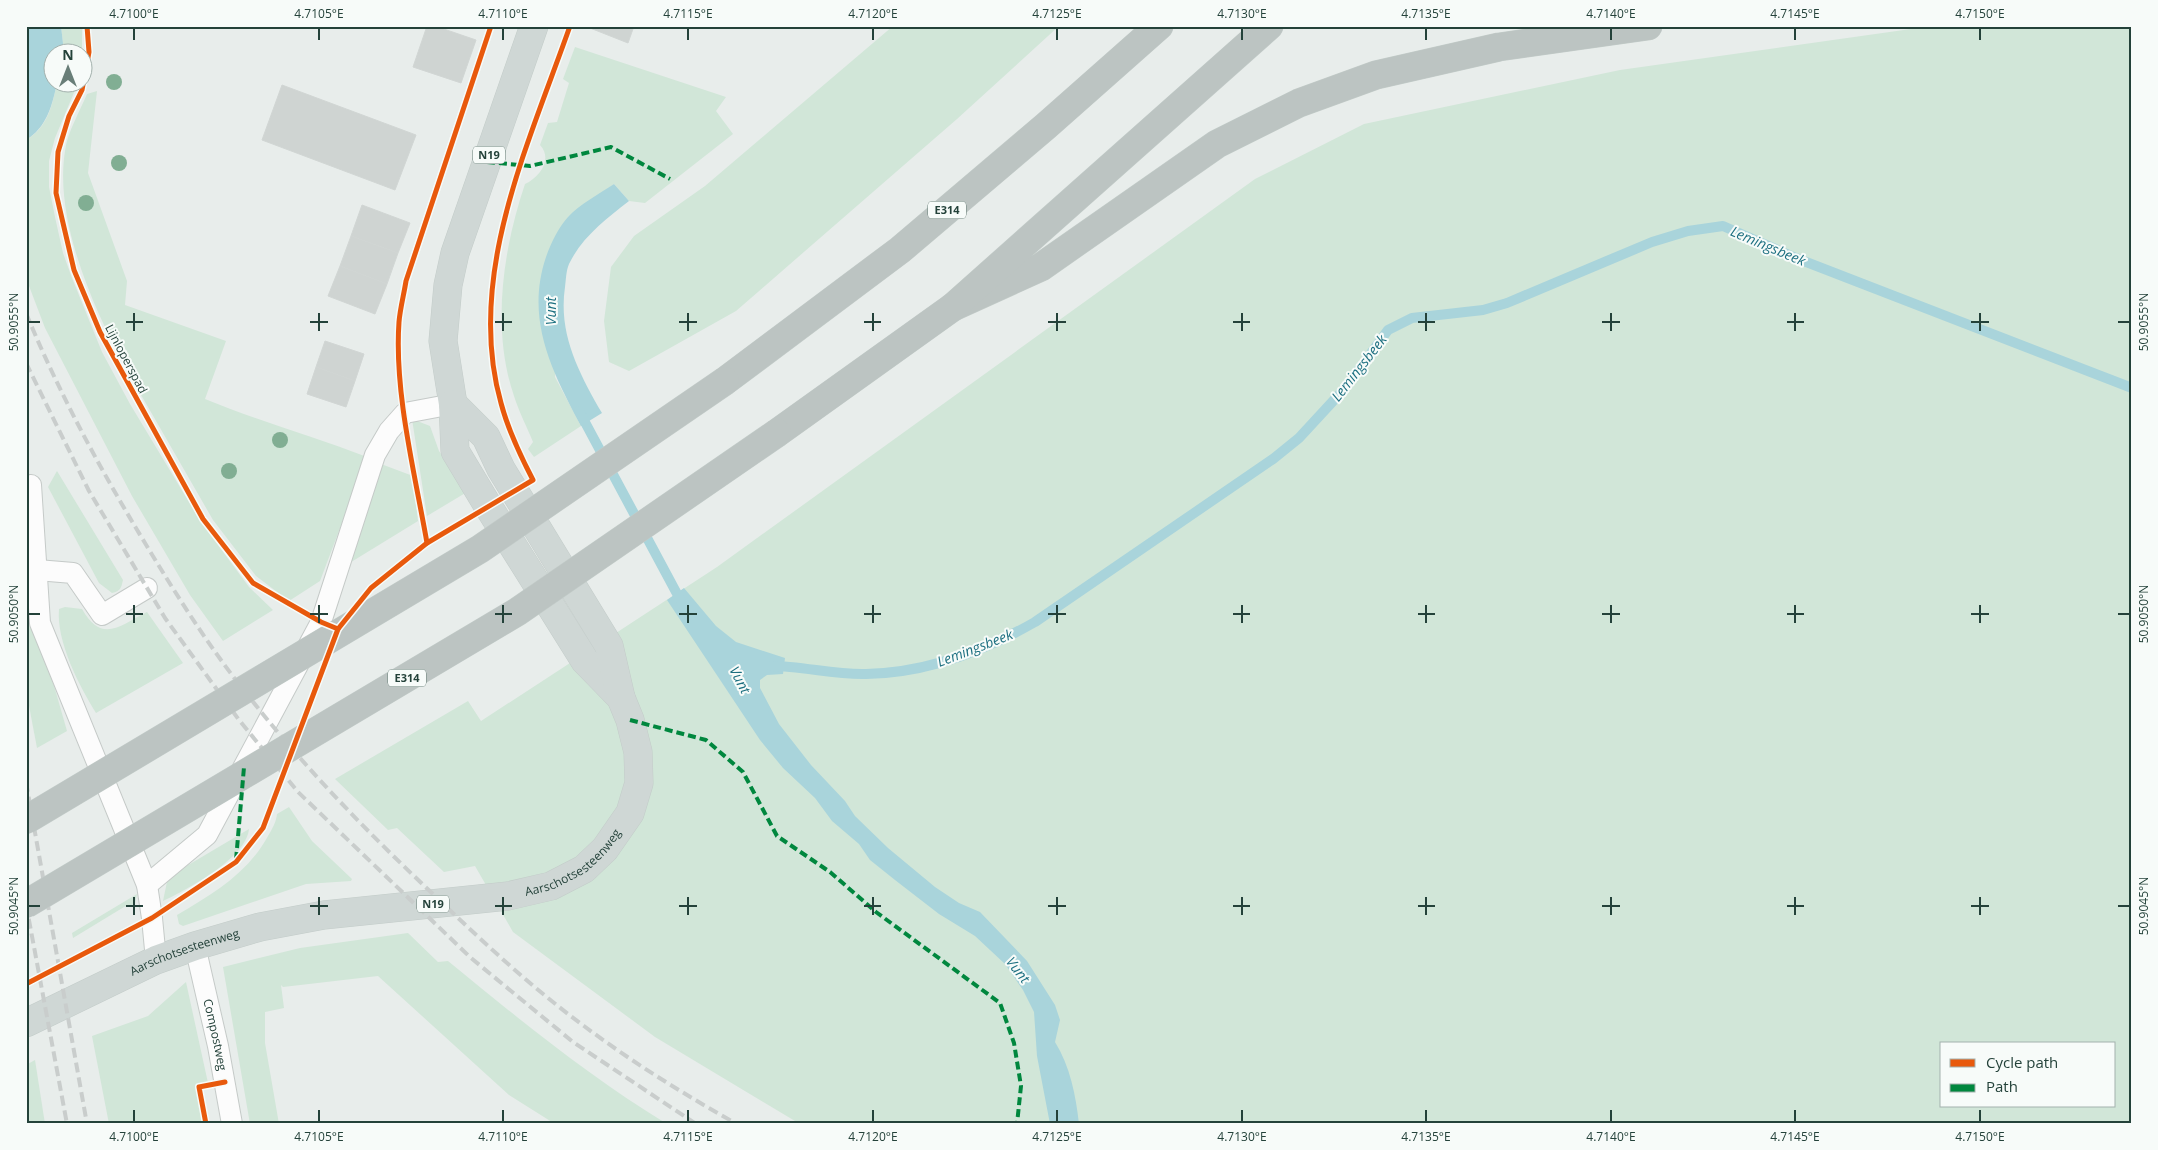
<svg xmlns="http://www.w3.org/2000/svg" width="2158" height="1150" viewBox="0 0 2158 1150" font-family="'Open Sans',sans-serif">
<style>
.green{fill:#d1e6d8;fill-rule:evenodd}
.water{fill:#a9d4db}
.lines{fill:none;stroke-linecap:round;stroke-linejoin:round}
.stream{stroke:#a9d4db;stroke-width:10}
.building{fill:#cfd4d2;stroke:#d1d6d4}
.service-casing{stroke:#c5cac8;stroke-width:22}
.primary-casing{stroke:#c3ccc9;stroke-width:29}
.motorway-casing{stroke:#c3ccc9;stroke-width:29}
.service{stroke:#fcfcfc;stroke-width:20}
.primary{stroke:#cfd7d5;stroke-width:28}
.motorway{stroke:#bcc4c2;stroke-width:28}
.rail{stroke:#c9cdcc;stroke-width:4;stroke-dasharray:10 5;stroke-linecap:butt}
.motorway-bridge-casing{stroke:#c3ccc9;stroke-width:29;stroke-linecap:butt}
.motorway-bridge{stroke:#bcc4c2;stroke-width:28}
.quiet{stroke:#00873e;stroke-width:4;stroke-dasharray:8 4;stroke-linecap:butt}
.cycleway-casing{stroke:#f7fbf9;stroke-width:8}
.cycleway{stroke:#e8590c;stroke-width:5}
.tree{fill:#81ae93}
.ticks{fill:none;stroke:#24423a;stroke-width:2}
.labels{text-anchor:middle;stroke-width:4;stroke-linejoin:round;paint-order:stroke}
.shield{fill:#f7fbf9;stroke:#637a73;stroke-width:1}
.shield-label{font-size:11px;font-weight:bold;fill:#24423a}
.street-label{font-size:12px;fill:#24423a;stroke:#f7fbf9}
.water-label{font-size:14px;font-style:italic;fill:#1c6f80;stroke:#f7fbf9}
.neatline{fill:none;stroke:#24423a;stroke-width:2}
.ticks-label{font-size:12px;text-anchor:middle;fill:#24423a}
</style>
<rect width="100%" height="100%" fill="#e8edeb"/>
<g class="green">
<polygon points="61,26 82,26 82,52 64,52"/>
<polygon points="893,26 1059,26 957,119 736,311 629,371 609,362 604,321 611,267 634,236 705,186"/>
<path d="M1932,26H2132V1124H800L655,1037L513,932L475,866L444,872L397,828L388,830L335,779L468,701L481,721L717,567L1255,179L1364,124L1620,70ZM1942,1044H2114V1106H1942Z"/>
<path d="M575,47L726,97L716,111L733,134L645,203L629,201L614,184L568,217L555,377L581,426L534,457L528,449L533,442C527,427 519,412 514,396C491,329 503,249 525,184C540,177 553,159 540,145L548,123L557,122L569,83L563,79Z"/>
<path d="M57,83H78L55,138L49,161V187L55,217L63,253L72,278L102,352L130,404L201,522L249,587L273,610L223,641L190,595L132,496L45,328L26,278V140C48,127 52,106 57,83Z"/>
<path d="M97,91L88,173L127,281L125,305L226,341L205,399C258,421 313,436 367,457L320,581L289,601L256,576L213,520L125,367C93,307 54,220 65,151C67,133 80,111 87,94Z"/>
<polygon points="412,419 430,426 439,451 467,492 427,516"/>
<polygon points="381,464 413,476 418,521 343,567"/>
<path d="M57,471L123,580C121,588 121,591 112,593L99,583L48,487Z"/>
<path d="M65,607L82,609C102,644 119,626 147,612L183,663L96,713C79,686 56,641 59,609Z"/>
<polygon points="26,608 53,682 67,731 37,748 26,690"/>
<path d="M289,807L312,841L352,879L351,881L306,884L183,926L179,924L177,915C213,894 248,873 268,836C272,829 276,823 277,814Z"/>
<path d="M249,829C246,858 188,889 163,901L168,877Z"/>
<polygon points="137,894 135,904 124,907 73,938 72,933"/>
<path d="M408,933L438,962L448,961C520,1020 587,1075 667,1124H555L509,1095L378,976L283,987L281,985L284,1008L265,1012V1043L279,1124H250L223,967L300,948Z"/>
<polygon points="186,982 208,1083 196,1085 203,1124 109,1124 92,1036 148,1016"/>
<polygon points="35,1060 45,1124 26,1124 26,1065"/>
</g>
<g class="water">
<path d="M26,26H61L64,52H52V82L57,83C52,106 47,127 26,140Z"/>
<path d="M614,184L629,201C606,219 582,237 569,264C566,271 566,280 565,287C558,334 579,373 602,413L581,426C552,371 525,320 546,257C551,243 558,228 568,217C580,204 599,194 614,184Z"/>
<path d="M684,588L716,626L736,642L785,658L783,674L767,675L760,680V688L779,724L811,765L845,801L855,816L888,848L935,887L959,903L980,912L1027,961L1055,1005L1060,1020L1055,1042C1070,1066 1076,1096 1079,1124H1050L1037,1056L1034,1012L1023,990L1005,964L975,936L939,914L895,880L870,860L859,844L832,821L815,798L783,768L760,740L667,600Z"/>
</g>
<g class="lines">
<g class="stream">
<polyline points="579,411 683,605"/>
<path d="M771,666C803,666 834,675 866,674C926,673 984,651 1035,622L1273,459L1299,438L1347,386L1388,330L1412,318L1483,310L1507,303L1652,242L1688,231L1723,226L1796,258L2132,388"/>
</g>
</g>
<g class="building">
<polygon points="427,26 435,26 476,40 461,83 413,67"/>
<polygon points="585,26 634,26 628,43"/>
<polygon points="282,85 416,135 395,190 262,140"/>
<polygon points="362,205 410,223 398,253 351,236"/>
<polygon points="351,236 398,253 387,284 340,266"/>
<polygon points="340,266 387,284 375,314 328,296"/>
<polygon points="325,341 364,354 355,381 316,367"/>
<polygon points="316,367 355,381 346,407 307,394"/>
</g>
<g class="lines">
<defs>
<g id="service">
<polyline points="31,485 40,623 147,885 152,918 156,960"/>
<polyline points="37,570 73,573 102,615 147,588"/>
<polyline points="147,885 207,835 321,622 375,455 389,431 405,413 453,404"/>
<path id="s1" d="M195,946L218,1046L232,1124"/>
</g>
<g id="primary">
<polyline points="534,26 455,253 448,285 443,341 453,404 455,451 488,506 585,661 621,698"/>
<path id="s2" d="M26,1023L156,960L195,946L260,927L324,915L508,896L551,886L584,869L605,849L630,813L639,783L638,752L630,720L621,698L609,646L501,469L486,437L453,404"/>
</g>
<g id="motorway">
<polyline points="953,307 1041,267 1217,144 1299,103 1376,75 1499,47 1648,26"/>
<polyline points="725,381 900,250 1046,126 1159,26"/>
<polyline points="777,433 953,307 1269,26"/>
</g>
</defs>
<use href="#service" class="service-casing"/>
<use href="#primary" class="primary-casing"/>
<use href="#motorway" class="motorway-casing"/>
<use href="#service" class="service"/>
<use href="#primary" class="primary"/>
<use href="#motorway" class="motorway"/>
<g class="rail">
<path d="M26,313C59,393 100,469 145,543C177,596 211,650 250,698C306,769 368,833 434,895C482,941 531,987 584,1026C632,1062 685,1095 737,1124"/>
<polyline points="26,363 89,491 165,618 239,720 298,792 471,958 573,1042 696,1124"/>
<polyline points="26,782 87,1124"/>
<polyline points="26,904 67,1124"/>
</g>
<defs>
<g id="motorway-bridge">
<polyline points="26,820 480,549 725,381"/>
<polyline points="26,904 517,612 777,433"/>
</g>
</defs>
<use href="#motorway-bridge" class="motorway-bridge-casing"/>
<use href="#motorway-bridge" class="motorway-bridge"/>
<g class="quiet">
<polyline points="487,162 530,166 611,147 670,179"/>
<polyline points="630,720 706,740 743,772 777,836 830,872 876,912 1000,1003 1014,1043 1021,1086 1017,1124"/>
<polyline points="236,860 244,767"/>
</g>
<defs>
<g id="cycleway">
<polyline points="87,26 89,52 82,90 69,116 58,152 56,193 74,270 100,332 203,519 253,583 321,622 338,629"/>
<path d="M427,543C415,474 394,392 399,322C400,309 404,294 406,281L491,26"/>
<path d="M26,984L152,918L236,862L263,828L338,629L371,588L427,543L533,480C520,455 508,430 501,403C465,277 529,143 570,26"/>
<polyline points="206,1124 199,1087 225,1082"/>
</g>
</defs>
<use href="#cycleway" class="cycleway-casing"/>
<use href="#cycleway" class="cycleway"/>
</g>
<g class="tree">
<circle cx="114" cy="82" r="8"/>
<circle cx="119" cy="163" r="8"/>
<circle cx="86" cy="203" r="8"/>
<circle cx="280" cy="440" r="8"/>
<circle cx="229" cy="471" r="8"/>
</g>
<path class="ticks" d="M134,28V40M319,28V40M503,28V40M688,28V40M873,28V40M1057,28V40M1242,28V40M1426,28V40M1611,28V40M1795,28V40M1980,28V40M134,313V331M319,313V331M503,313V331M688,313V331M873,313V331M1057,313V331M1242,313V331M1426,313V331M1611,313V331M1795,313V331M1980,313V331M28,322H40M126,322H143M310,322H328M495,322H512M679,322H697M864,322H881M1048,322H1066M1233,322H1250M1418,322H1435M1602,322H1620M1787,322H1804M1971,322H1989M2118,322H2130M134,605V623M319,605V623M503,605V623M688,605V623M873,605V623M1057,605V623M1242,605V623M1426,605V623M1611,605V623M1795,605V623M1980,605V623M28,614H40M126,614H143M310,614H328M495,614H512M679,614H697M864,614H881M1048,614H1066M1233,614H1250M1418,614H1435M1602,614H1620M1787,614H1804M1971,614H1989M2118,614H2130M134,897V915M319,897V915M503,897V915M688,897V915M873,897V915M1057,897V915M1242,897V915M1426,897V915M1611,897V915M1795,897V915M1980,897V915M28,906H40M126,906H143M310,906H328M495,906H512M679,906H697M864,906H881M1048,906H1066M1233,906H1250M1418,906H1435M1602,906H1620M1787,906H1804M1971,906H1989M2118,906H2130M134,1110V1122M319,1110V1122M503,1110V1122M688,1110V1122M873,1110V1122M1057,1110V1122M1242,1110V1122M1426,1110V1122M1611,1110V1122M1795,1110V1122M1980,1110V1122"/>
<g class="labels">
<g class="shield">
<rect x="473" y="146.5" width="32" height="17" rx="4"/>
<rect x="928" y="201.5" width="38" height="17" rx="4"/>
<rect x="388" y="669.5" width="38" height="17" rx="4"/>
<rect x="417" y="895.5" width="32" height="17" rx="4"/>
</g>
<g class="shield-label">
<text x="489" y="159">N19</text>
<text x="947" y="214">E314</text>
<text x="407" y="682">E314</text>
<text x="433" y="908">N19</text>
</g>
<g class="street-label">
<text transform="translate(126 359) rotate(62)" y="4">Lijnloperspad</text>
<text dy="4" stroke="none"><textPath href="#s2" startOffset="579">Aarschotsesteenweg</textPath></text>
<text dy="4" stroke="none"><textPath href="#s2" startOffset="174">Aarschotsesteenweg</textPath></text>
<text dy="4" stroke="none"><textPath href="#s1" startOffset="91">Compostweg</textPath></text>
</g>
<g class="water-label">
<text transform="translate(1768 246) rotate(23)" y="5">Lemingsbeek</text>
<text transform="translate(551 311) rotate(-90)" y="5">Vunt</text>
<text transform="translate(1359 368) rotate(-52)" y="5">Lemingsbeek</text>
<text transform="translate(975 648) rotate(-21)" y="5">Lemingsbeek</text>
<text transform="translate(740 680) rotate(62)" y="5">Vunt</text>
<text transform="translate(1018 970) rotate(52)" y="5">Vunt</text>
</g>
</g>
<rect width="2158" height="1150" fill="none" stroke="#f7fbf9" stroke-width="55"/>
<rect x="1940" y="1042" width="175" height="65" fill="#f7fbf9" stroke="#a3b1ad"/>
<rect x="1950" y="1059" width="25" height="8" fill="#e8590c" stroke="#a3b1ad"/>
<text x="1986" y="1068" font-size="15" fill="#24423a">Cycle path</text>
<rect x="1950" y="1084" width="25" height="8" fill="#00873e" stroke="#a3b1ad"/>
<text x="1986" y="1092" font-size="15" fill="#24423a">Path</text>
<g transform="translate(68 68)"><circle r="24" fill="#f7fbf9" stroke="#a3b1ad"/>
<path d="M0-4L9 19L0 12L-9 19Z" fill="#697e78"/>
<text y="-8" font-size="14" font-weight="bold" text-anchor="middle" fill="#24423a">N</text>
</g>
<rect x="28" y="28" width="2102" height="1094" class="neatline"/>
<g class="ticks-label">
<text x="134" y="18">4.7100°E</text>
<text x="319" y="18">4.7105°E</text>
<text x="503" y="18">4.7110°E</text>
<text x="688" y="18">4.7115°E</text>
<text x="873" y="18">4.7120°E</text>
<text x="1057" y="18">4.7125°E</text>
<text x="1242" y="18">4.7130°E</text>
<text x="1426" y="18">4.7135°E</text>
<text x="1611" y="18">4.7140°E</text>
<text x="1795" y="18">4.7145°E</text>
<text x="1980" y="18">4.7150°E</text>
<text transform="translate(14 322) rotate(-90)" y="4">50.9055°N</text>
<text transform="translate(2144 322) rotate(-90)" y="4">50.9055°N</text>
<text transform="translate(14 614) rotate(-90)" y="4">50.9050°N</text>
<text transform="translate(2144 614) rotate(-90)" y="4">50.9050°N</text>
<text transform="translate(14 906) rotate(-90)" y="4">50.9045°N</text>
<text transform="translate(2144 906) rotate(-90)" y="4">50.9045°N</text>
<text x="134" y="1141">4.7100°E</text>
<text x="319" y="1141">4.7105°E</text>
<text x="503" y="1141">4.7110°E</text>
<text x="688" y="1141">4.7115°E</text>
<text x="873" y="1141">4.7120°E</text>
<text x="1057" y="1141">4.7125°E</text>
<text x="1242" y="1141">4.7130°E</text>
<text x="1426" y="1141">4.7135°E</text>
<text x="1611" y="1141">4.7140°E</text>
<text x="1795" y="1141">4.7145°E</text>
<text x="1980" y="1141">4.7150°E</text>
</g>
</svg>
